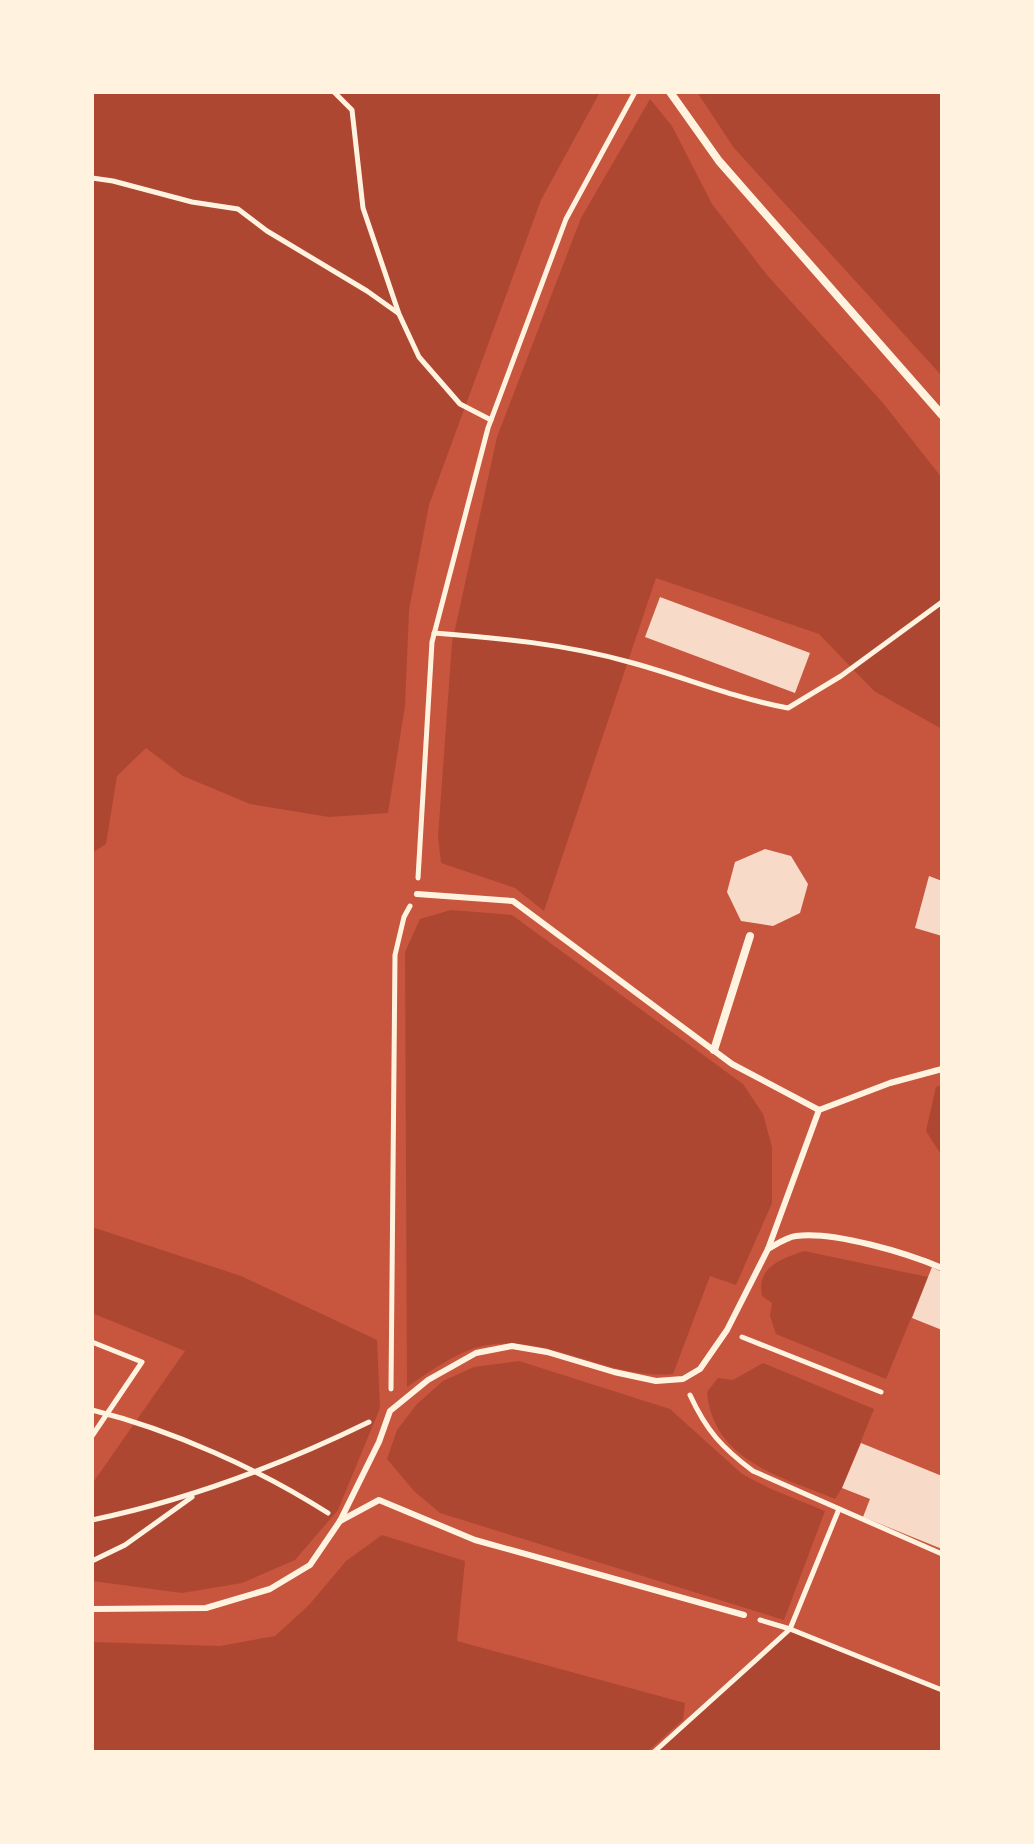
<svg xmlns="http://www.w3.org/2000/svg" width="1034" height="1844" viewBox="0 0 1034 1844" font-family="Literata,serif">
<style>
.green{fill:#ae4732}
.building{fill:#f7dbc8}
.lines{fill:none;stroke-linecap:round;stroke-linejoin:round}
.path{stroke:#fff3e0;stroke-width:5}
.service{stroke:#fff3e0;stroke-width:6}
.minor{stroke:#fff3e0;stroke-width:8}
</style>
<rect width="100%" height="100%" fill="#c8553d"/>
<g class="green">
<polygon points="92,92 600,92 541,200 429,505 409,610 405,706 388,813 329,817 250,804 183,776 146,748 117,776 106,844 92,853"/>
<polygon points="697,92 942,92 942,376 734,148"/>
<polygon points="650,99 672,126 712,204 767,275 883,403 942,478 942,729 874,691 819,634 656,578 544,911 515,888 441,863 438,837 452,643 497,437 581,218"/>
<path d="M451,910L512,915L743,1084L763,1114L772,1147V1203L736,1285L710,1276L673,1374C605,1380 545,1330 478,1347C456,1353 426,1374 407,1387L405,952L420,919Z"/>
<polygon points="942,1085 942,1156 926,1131 936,1087"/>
<polygon points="92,1227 241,1276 377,1340 380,1408 338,1510 295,1560 242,1583 182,1593 92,1581 92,1484 185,1351 92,1313"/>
<path d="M804,1251L928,1277L886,1379L776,1334L770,1316L772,1303L762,1296C756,1267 781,1259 804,1251Z"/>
<polygon points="519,1361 670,1409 742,1474 771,1489 825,1511 784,1620 440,1513 414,1491 387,1459 397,1430 417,1404 443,1381 474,1367"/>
<path d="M763,1363L874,1409L842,1488L835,1499C780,1476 713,1461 707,1392L718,1378L733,1380Z"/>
<polygon points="382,1535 465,1561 457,1641 685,1703 683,1720 647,1752 92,1752 92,1642 220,1646 275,1636 309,1605 346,1561"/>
<polygon points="790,1629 942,1690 942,1752 656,1752"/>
</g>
<g class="building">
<polygon points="660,597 810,653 795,693 645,637"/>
<polygon points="765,849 791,856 808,884 800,913 773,926 741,921 727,892 735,862"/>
<polygon points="929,876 942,881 942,936 915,928"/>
<polygon points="932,1267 942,1272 942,1330 912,1318"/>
<polygon points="861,1443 942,1476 942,1549 863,1517 870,1499 842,1488"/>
</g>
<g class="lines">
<g class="path">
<polyline points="334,92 352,110 363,208 399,314 419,357 460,404 491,420"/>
<polyline points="92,178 113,181 192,202 238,209 267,231 367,291 398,313"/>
<path d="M434,633C500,638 565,644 629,662C682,676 733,698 788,708L841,676L942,602"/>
<polyline points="418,878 432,642 488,428 566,219 635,92"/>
<polyline points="742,1337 881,1392"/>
<polyline points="92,1342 142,1362 92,1436"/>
<polyline points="391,1389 395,955 404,917 410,906"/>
<path d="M690,1395C706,1430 722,1448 753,1471L942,1554"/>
<path d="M92,1410C172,1430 259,1469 328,1513"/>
<path d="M92,1520C188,1500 281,1465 369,1422"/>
<polyline points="92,1561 125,1545 192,1497"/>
<polyline points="760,1620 790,1629 942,1690"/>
<polyline points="654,1752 790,1629 839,1509"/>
</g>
<g class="service">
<polyline points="417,894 513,901 732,1064 819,1110"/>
<path d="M768,1249C777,1244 787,1237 796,1236C834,1231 907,1253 942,1268"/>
<polyline points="340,1521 379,1500 475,1540 744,1615"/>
<polyline points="92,1609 206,1608 270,1589 310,1565 340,1521 379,1442 390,1411 428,1380 476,1353 512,1346 547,1352 614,1372 656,1381 683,1379 700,1369 727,1330 768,1249 819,1110 890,1083 942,1069"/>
</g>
<g class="minor">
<polyline points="670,92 719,161 942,415"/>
<polyline points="714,1050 750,936"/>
</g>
</g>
<rect width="1034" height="1844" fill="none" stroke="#fff3e0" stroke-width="188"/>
</svg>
